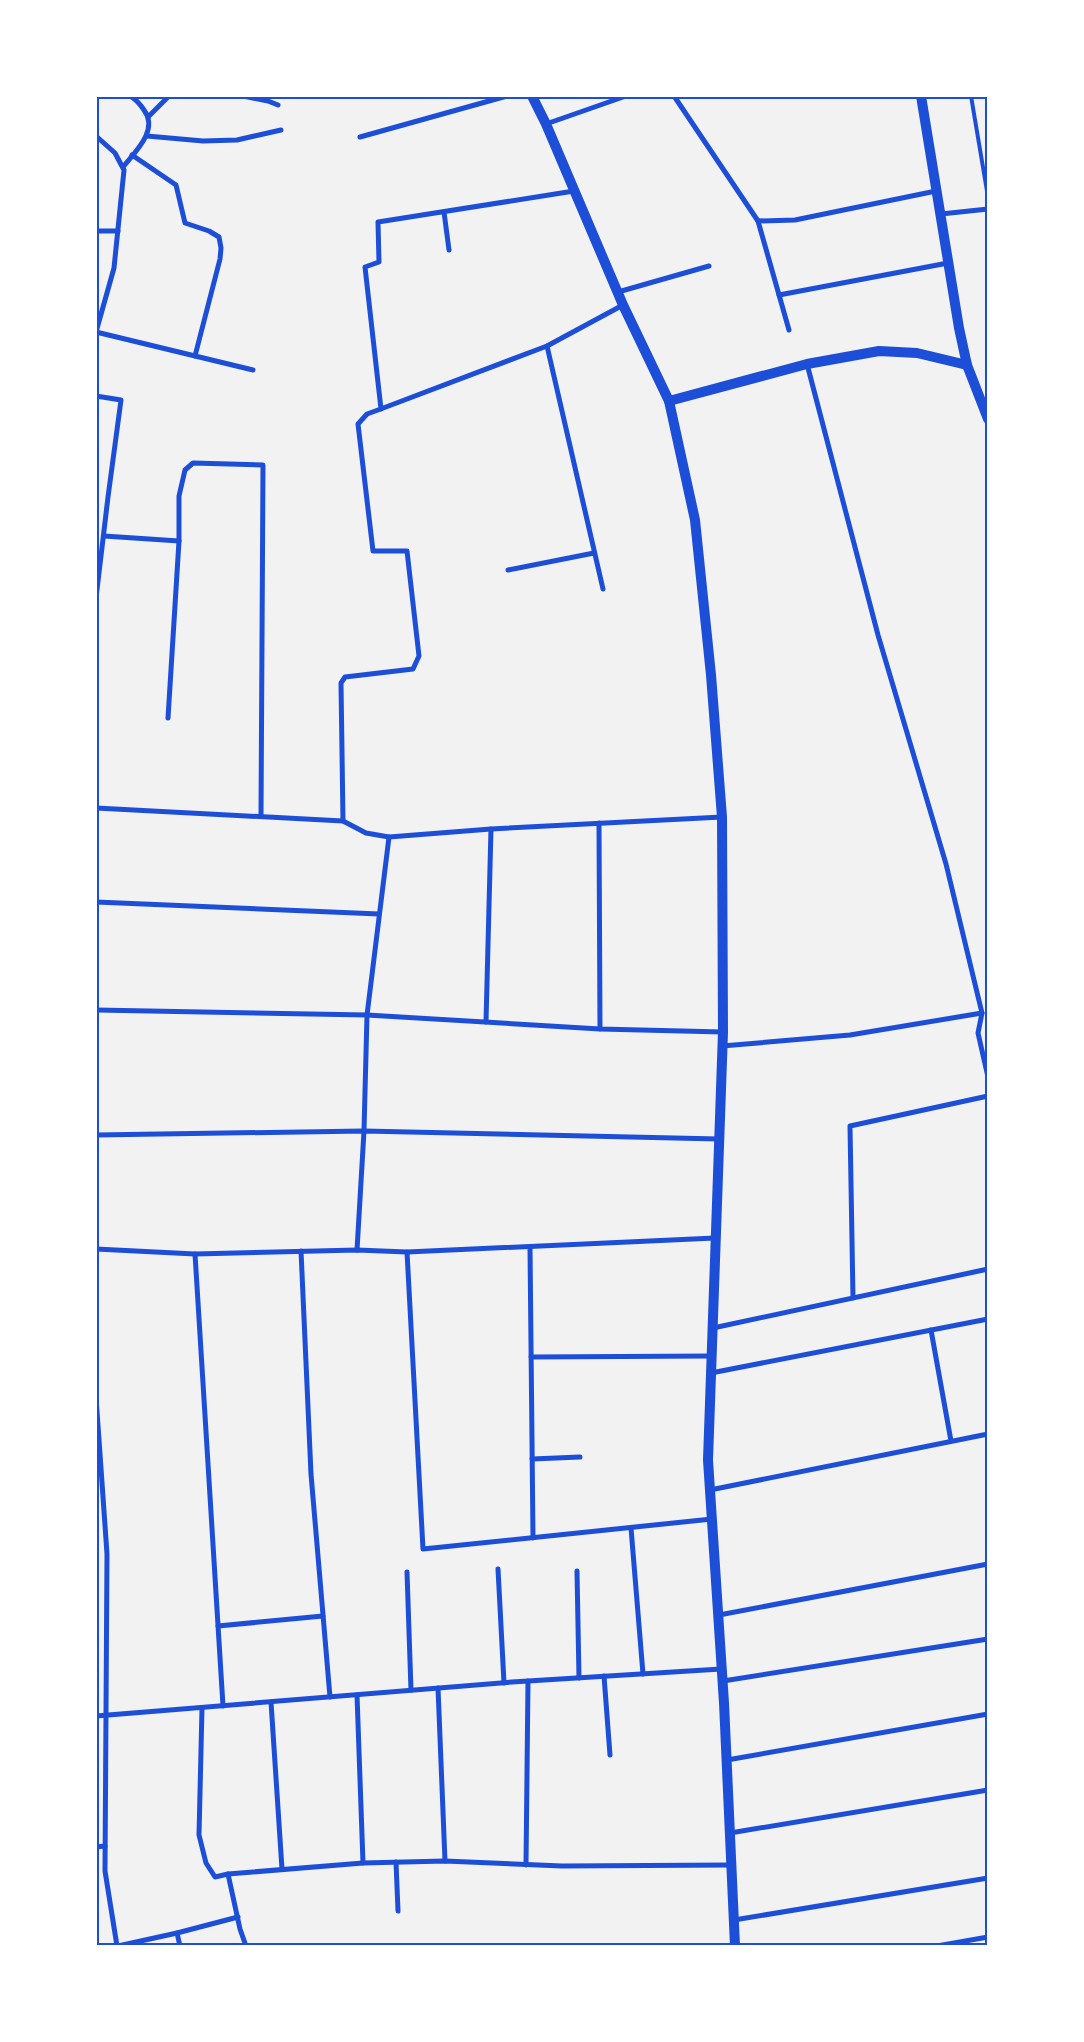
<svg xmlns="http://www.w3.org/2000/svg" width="1084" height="2042" viewBox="0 0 1084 2042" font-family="'Sofia Sans Condensed',sans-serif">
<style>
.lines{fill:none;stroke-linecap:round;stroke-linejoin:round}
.service{stroke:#1d4ed8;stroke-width:4}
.minor{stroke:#1d4ed8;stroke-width:5}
.secondary{stroke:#1d4ed8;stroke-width:10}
.neatline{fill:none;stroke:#1d4ed8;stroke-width:2}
</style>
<rect width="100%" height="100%" fill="#f2f2f2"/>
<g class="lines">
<polyline class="service" points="971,96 988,197"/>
<g class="minor">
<polyline points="243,96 268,101 278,105"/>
<polyline points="674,96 758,221 795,220 936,191"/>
<polyline points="148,117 169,96"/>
<polyline points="546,124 626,96"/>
<polyline points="96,136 115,153 124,170 114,268 96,332"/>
<polyline points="147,136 203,141 237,140 281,130"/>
<polyline points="360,137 507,96"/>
<polyline points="132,155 176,185 185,223 209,231 219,237 221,248 220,259 195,356"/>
<path d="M123,167C135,152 159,130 144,110C140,104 136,99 130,96"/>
<polyline points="444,212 449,250"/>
<polyline points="941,214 988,209"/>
<polyline points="758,221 789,330"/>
<polyline points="96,231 118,231"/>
<polyline points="618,292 709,266"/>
<polyline points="779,295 948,263"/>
<polyline points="96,332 253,370"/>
<polyline points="547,346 603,589"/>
<polyline points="807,364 878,635 946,864 982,1013 978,1033 988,1077"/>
<polyline points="96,396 121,400 108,497 96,598"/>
<polyline points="381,409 365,267 379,262 378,222 574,191"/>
<polyline points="104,536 179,541"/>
<polyline points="508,570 594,553"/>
<polyline points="168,718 179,541 179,496 185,470 193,463 263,465 261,816"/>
<polyline points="96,808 343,821 366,833 389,837 491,829 722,817"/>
<polyline points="343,821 341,683 345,677 413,669 419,656 407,551 373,551 358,424 367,414 378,410 547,346 623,305"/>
<polyline points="599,823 600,1029"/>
<polyline points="96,902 379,914"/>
<polyline points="96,1010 367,1015 600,1029 723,1032"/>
<polyline points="486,1022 491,829"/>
<polyline points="722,1046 850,1035 982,1013"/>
<polyline points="96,1135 364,1131 719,1139"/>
<polyline points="530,1247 533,1538"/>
<polyline points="96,1249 195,1254 357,1250 407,1252 715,1238"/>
<polyline points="357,1250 364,1131 367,1015 389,837"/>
<polyline points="301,1251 311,1474 330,1697"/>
<polyline points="407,1252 423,1549 712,1519"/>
<polyline points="195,1254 223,1706"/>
<polyline points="853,1298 850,1126 988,1096"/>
<polyline points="713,1328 988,1269"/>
<polyline points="931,1330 951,1441"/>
<polyline points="531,1357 712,1356"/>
<polyline points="711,1373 988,1319"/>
<polyline points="96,1397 107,1554 105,1871 117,1946"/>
<polyline points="532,1459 580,1457"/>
<polyline points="710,1490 988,1434"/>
<polyline points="631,1528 643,1674"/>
<polyline points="498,1569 504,1683"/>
<polyline points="577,1571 579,1678"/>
<polyline points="407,1572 411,1690"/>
<polyline points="719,1615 988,1564"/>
<polyline points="218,1626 323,1616"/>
<polyline points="604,1676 610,1755"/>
<polyline points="723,1681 988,1639"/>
<polyline points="438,1688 445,1861"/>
<polyline points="357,1695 363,1863"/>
<polyline points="271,1702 282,1869"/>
<polyline points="202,1708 199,1835 206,1863 215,1877 228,1874 363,1863 445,1861 562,1866 731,1865"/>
<polyline points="96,1716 512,1682 721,1669"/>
<polyline points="727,1760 988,1714"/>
<polyline points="730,1833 988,1790"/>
<polyline points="96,1847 105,1846"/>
<polyline points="396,1862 398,1911"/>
<polyline points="526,1865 528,1681"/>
<polyline points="228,1874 240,1929 246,1946"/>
<polyline points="734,1920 988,1878"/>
<polyline points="177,1933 180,1946"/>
<polyline points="118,1946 177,1933 238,1917"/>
<polyline points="937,1946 988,1937"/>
</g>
<g class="secondary">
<polyline points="532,96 546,124 623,305 669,401 695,520 711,675 722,817 723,1032 708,1460 724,1703 735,1946"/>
<polyline points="921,96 959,328 967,365 988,419"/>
<polyline points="669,401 807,364 879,351 917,353 967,365"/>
</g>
</g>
<rect width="1084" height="2042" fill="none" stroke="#ffffff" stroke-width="195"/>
<rect x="98" y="98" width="888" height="1846" class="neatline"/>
</svg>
